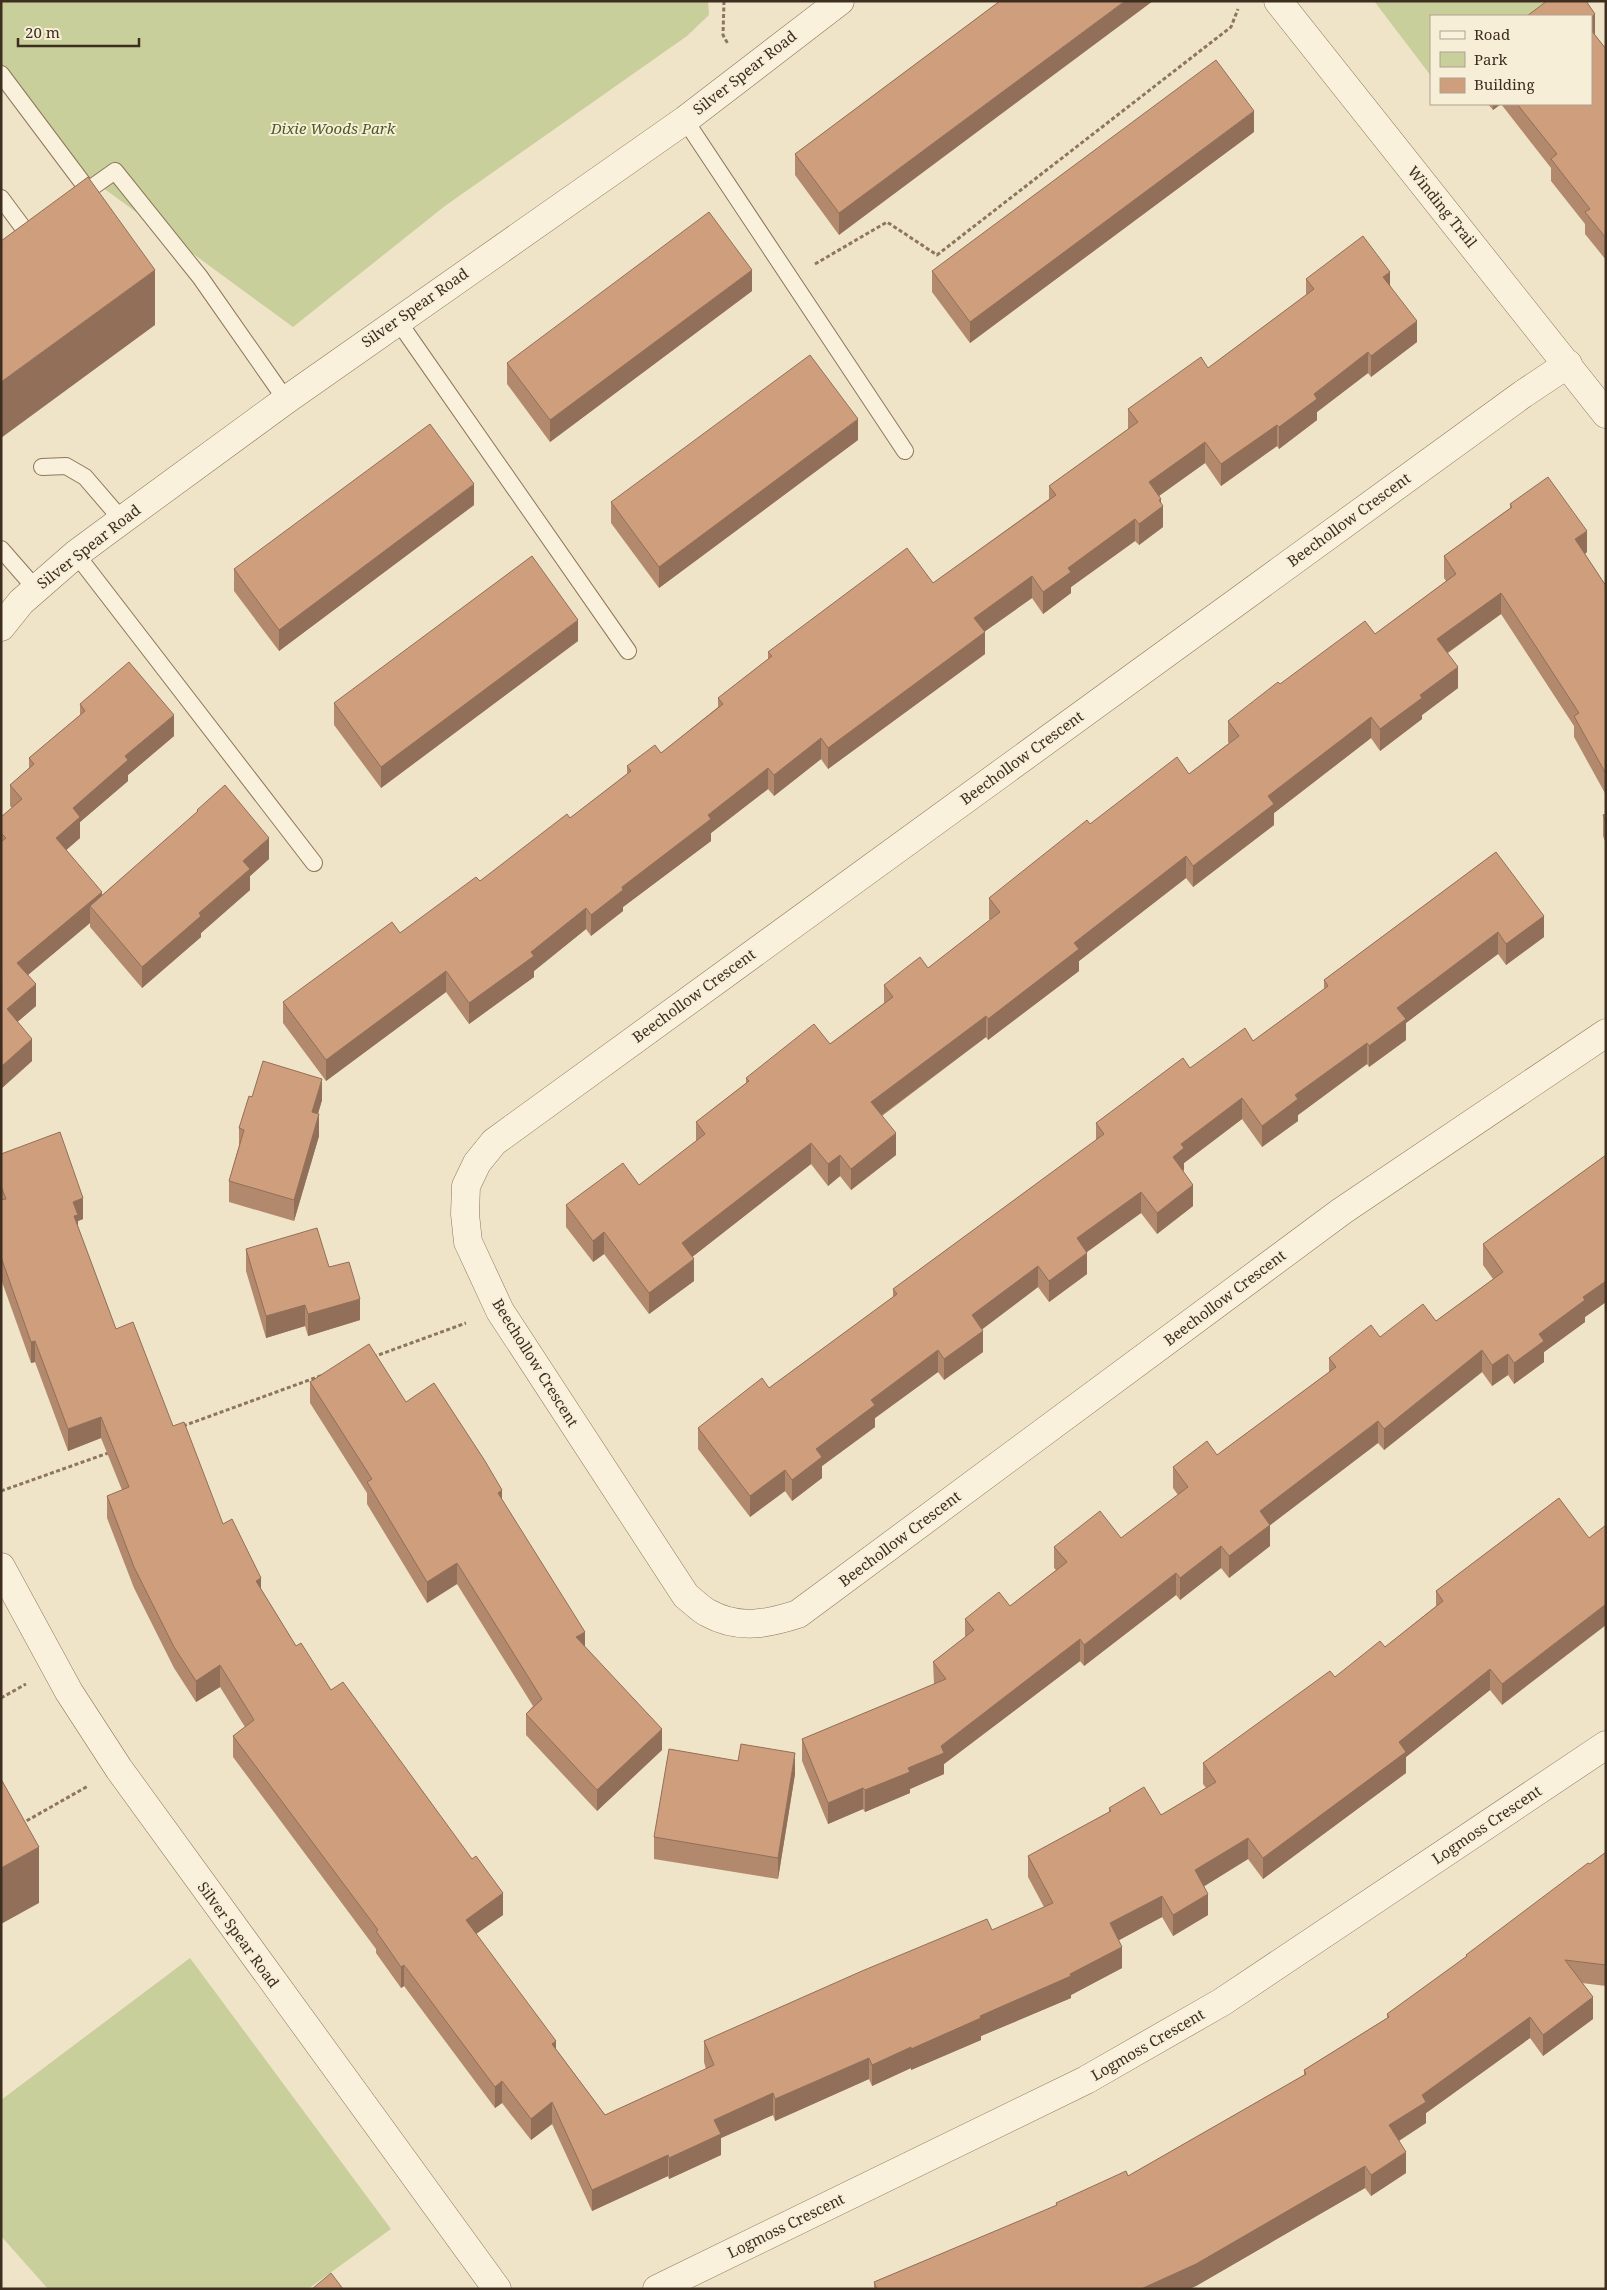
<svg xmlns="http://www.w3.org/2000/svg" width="1607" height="2290" viewBox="0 0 1607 2290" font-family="'Noto Serif',serif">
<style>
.green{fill:#c9cf9b}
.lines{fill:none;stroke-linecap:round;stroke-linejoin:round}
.service-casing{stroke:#8d765c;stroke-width:18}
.minor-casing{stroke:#8d765c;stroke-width:29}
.path{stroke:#8d765c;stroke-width:3;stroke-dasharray:4 2.5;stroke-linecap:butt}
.service{stroke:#faf1dc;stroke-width:16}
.minor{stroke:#faf1dc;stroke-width:28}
.wall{fill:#b2896c}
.shaded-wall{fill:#916f58}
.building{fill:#cf9f7d;stroke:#916f58}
.labels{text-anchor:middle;stroke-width:4;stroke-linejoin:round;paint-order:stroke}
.street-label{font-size:15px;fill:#3d2e20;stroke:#f7eed8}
.park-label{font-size:15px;font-style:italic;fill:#4d5a26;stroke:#f7eed8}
</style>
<rect width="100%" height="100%" fill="#f0e4c8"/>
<g class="green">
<polygon points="1,1 708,1 709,15 687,36 445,206 293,327 50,149 1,72"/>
<polygon points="1374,1 1571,1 1550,16 1431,16 1431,76"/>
<polygon points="190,1958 391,2229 308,2289 48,2289 1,2236 1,2100"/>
</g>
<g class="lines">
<defs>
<g id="service">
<polyline points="1,74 88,190"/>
<polyline points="685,120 905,451"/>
<polyline points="1,198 27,233 36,227"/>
<polyline points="77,198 115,171 200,277 286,400"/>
<polyline points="398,321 628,651"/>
<polyline points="42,467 66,466 85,477 122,520"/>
<polyline points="1,549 36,589"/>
<polyline points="76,554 314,863"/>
</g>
<g id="minor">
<polyline points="1278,1 1606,414"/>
<path d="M1568,364L1523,394L494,1142L477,1163L466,1186L465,1214L468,1242L500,1311L686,1596C693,1601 700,1609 708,1613C739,1630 767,1624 798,1614L1342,1211L1606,1033"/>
<polyline points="1,627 21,602 76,554 122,520 286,400 685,120 840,1"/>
<polyline points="1,1567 69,1692 119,1769 497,2289"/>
<polyline points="657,2289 1086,2080 1222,2002 1606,1745"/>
</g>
</defs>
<use href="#service" class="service-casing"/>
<use href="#minor" class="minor-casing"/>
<g class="path">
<polyline points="724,1 723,35 728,44"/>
<polyline points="815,264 887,222 937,255 1231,27 1238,9"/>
<polyline points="373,1357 466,1323"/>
<polyline points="183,1426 323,1375"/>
<polyline points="1,1491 111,1452"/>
<polyline points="1,1698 26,1684"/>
<polyline points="21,1824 88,1786"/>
</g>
<use href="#service" class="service"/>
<use href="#minor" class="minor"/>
</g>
<g class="wall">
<polygon points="1000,1 839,235 795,175 795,154"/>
<polygon points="1595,35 1606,49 1606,260 1585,234 1585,224 1551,181 1551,168 1501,104 1493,110 1488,104 1591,104"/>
<polygon points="1254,132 970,343 932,292 932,271"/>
<polygon points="1306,279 1390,285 1417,342 1371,377 1368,373 1317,412 1317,420 1279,449 1277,446 1221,486 1205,463 1159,496 1161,502 1163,527 1139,545 1135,541 1071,587 1071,593 1043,614 1032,598 984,632 985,654 828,769 821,759 774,796 768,789 711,833 711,841 623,907 623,911 591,936 586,929 534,971 534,977 469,1024 446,992 326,1081 283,1023 283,1002 400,933 480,881 570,818 627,774 627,766 661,753 718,707 718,698 768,659 768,652 933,583 1049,499 1049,486 1128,429 1128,409 1208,368 1306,295"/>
<polygon points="752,291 550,442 507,384 507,363"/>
<polygon points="858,440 659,588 611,523 611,502"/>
<polygon points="1510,504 1587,552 1585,554 1606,586 1606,795 1574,737 1574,726 1501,614 1448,653 1458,688 1422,715 1422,719 1380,751 1371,738 1274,813 1274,825 1193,887 1186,878 1079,961 1079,971 988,1040 986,1037 882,1116 896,1155 851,1190 840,1176 828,1186 811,1164 692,1257 694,1281 649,1314 604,1254 593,1262 566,1227 566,1205 639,1185 696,1141 696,1122 746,1083 746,1078 830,1044 884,1003 884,985 928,968 990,920 989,919 989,898 1090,824 1189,774 1229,743 1228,742 1228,721 1280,684 1375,634 1446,581 1444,578 1444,556 1510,508"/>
<polygon points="474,505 279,651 234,591 234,569"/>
<polygon points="578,641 381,788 334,725 334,703"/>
<polygon points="80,704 174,736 128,775 128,781 80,822 80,838 66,850 102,895 197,813 197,810 269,859 250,876 250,890 201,933 201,937 142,988 90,927 90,923 28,975 36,1006 17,1022 32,1061 2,1088 1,817 12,808 10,806 10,785 29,768 29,758 80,715"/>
<polygon points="1606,814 1606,844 1603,836 1603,815"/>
<polygon points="1496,852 1544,937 1506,965 1498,954 1441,996 1406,1023 1406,1040 1369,1067 1367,1064 1298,1115 1298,1121 1262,1147 1242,1119 1184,1163 1184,1170 1183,1171 1193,1206 1157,1234 1141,1213 1087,1252 1087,1274 1049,1302 1038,1287 982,1329 983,1352 944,1380 938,1372 875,1418 875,1427 822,1466 822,1478 792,1501 785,1491 750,1517 698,1449 698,1428 769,1388 893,1297 893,1289 1096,1140 1096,1123 1190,1068 1253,1041 1324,989 1324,980"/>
<polygon points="252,1097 322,1100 318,1114 319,1136 294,1221 229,1202 229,1181 239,1146 239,1128"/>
<polygon points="1,1154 83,1219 78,1221 78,1227 116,1329 173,1426 223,1524 261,1589 296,1646 503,1915 476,1934 556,2049 605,2115 706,2069 704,2062 704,2041 992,1930 1044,1907 1028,1877 1028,1856 1109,1812 1109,1808 1161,1815 1206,1788 1203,1784 1203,1763 1335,1677 1385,1647 1436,1606 1436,1591 1559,1498 1502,1705 1490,1690 1406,1757 1406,1773 1263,1879 1248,1859 1204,1886 1208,1915 1173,1936 1162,1917 1119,1940 1122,1968 1071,1995 1071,1998 981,2036 981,2040 911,2070 911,2068 872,2086 869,2079 775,2121 773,2115 721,2138 721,2155 669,2179 668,2176 592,2211 552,2124 531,2140 502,2103 495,2108 404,1986 401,1988 376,1953 376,1949 233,1757 233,1736 245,1727 220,1687 196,1702 174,1668 134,1588 107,1518 107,1496 122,1490 101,1438 68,1451 35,1362 31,1363 1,1279"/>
<polygon points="1606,1155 1606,1302 1585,1317 1585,1322 1544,1352 1544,1362 1514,1384 1508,1375 1492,1386 1482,1372 1384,1450 1378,1443 1270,1525 1270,1546 1229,1578 1221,1568 1180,1600 1176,1595 1084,1666 1080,1661 944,1764 944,1774 910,1789 910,1793 865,1812 863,1809 828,1824 802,1761 802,1739 934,1684 933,1662 965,1637 965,1619 1010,1606 1056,1570 1054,1568 1054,1547 1121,1538 1178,1495 1173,1488 1173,1467 1217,1455 1329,1372 1329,1358 1380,1337 1436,1321 1493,1279 1483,1265 1483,1244"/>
<polygon points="246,1249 329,1267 360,1320 308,1336 305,1326 266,1338 246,1271"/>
<polygon points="310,1382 406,1402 502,1500 585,1647 662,1750 597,1811 526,1735 526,1714 533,1706 457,1584 427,1603 367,1504 367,1493 310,1403"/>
<polygon points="795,1774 778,1879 654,1859 654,1837"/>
<polygon points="1606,1852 1606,1986 1582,1983 1593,2019 1543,2056 1530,2038 1426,2113 1426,2123 1399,2141 1406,2173 1371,2196 1365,2188 1196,2286 1189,2289 874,2289 874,2282 1056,2206 1056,2203 1128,2176 1304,2075 1304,2070 1387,2018 1387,2014 1466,1957 1466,1955"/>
</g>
<g class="shaded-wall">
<polygon points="1125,1 1153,1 839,235 839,213"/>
<polygon points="1595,14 1595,35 1591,38 1591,17"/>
<polygon points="1493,104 1501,104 1493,110"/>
<polygon points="1254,111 1254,132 970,343 970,322"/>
<polygon points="155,270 155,325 1,438 1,382"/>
<polygon points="752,270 752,291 550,442 550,420"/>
<polygon points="1390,272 1390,293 1383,277"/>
<polygon points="1417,321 1417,342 1371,377 1371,356"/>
<polygon points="1368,352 1368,373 1317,412 1317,420 1279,449 1279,427 1314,394"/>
<polygon points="858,419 858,440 659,588 659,567"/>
<polygon points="1277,425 1277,446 1221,486 1221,464"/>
<polygon points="1205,442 1205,463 1149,503 1149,482"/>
<polygon points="474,484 474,505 279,651 279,630"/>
<polygon points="1161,499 1161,508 1163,506 1163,527 1139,545 1139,524"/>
<polygon points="1135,519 1135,541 1071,587 1071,593 1043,614 1043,592 1068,568"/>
<polygon points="1587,531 1587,552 1575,561 1575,539"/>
<polygon points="1032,576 1032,598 974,639 974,618"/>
<polygon points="1501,593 1501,614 1437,660 1437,639"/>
<polygon points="578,620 578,641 381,788 381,767"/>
<polygon points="985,632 985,654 828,769 828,748"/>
<polygon points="1458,667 1458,688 1422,715 1422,719 1380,751 1380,729 1420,695"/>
<polygon points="174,715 174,736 128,775 128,781 80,822 80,838 56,859 56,838 73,808 125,756"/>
<polygon points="1371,717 1371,738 1274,813 1274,825 1193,887 1193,866 1268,796"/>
<polygon points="821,738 821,759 774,796 774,775"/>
<polygon points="768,768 768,789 711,833 711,841 623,907 623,911 591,936 591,915 622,887 708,815"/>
<polygon points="269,838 269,859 250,876 250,890 201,933 201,937 142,988 142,967 199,913 243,861"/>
<polygon points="1186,856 1186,878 1079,961 1079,971 988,1040 988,1019 1074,943"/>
<polygon points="102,892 102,913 90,906 90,923 17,984 17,963"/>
<polygon points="586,908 586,929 534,971 534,977 469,1024 469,1003 531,952"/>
<polygon points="1544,916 1544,937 1506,965 1506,944"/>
<polygon points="1498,932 1498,954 1406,1023 1406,1040 1369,1067 1369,1046 1397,1008"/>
<polygon points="446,971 446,992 326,1081 326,1060"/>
<polygon points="36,984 36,1006 7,1031 7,1009"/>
<polygon points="986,1016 986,1037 871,1123 871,1102"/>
<polygon points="32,1039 32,1061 2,1088 2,1066"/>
<polygon points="1367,1043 1367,1064 1298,1115 1298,1121 1262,1147 1262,1126 1295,1095"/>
<polygon points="322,1079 322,1100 312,1133 312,1112"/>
<polygon points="1242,1098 1242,1119 1184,1163 1184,1170 1173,1178 1173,1157 1181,1144"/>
<polygon points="319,1114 319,1136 294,1221 294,1200"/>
<polygon points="896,1133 896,1155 851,1190 851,1169"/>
<polygon points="811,1143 811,1164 682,1265 682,1243"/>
<polygon points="840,1155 840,1176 828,1186 828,1164"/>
<polygon points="1193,1185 1193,1206 1157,1234 1157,1213"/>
<polygon points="1141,1192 1141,1213 1077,1259 1077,1238"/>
<polygon points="83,1198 83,1219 78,1221 78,1236 74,1238 73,1202"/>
<polygon points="604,1232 604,1254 593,1262 593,1241"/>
<polygon points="1087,1253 1087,1274 1049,1302 1049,1281"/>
<polygon points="694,1259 694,1281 649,1314 649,1293"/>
<polygon points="1038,1266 1038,1287 972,1337 972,1315"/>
<polygon points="1606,1281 1606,1302 1585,1317 1585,1322 1544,1352 1544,1362 1514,1384 1514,1363 1539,1334 1583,1297"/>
<polygon points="360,1299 360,1320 308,1336 308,1314"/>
<polygon points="305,1305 305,1326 266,1338 266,1316"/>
<polygon points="983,1331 983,1352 944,1380 944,1359"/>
<polygon points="35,1341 35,1362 31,1363 31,1342"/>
<polygon points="938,1350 938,1372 875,1418 875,1427 822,1466 822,1478 792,1501 792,1480 816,1449 871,1400"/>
<polygon points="1482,1350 1482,1372 1384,1450 1384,1429"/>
<polygon points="1508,1354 1508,1375 1492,1386 1492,1365"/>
<polygon points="101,1417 101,1438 68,1451 68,1429"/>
<polygon points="1378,1421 1378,1443 1260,1533 1260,1511"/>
<polygon points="785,1470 785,1491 750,1517 750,1496"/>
<polygon points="502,1490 502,1512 498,1493"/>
<polygon points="1270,1525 1270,1546 1229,1578 1229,1556"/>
<polygon points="1221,1546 1221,1568 1180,1600 1180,1578"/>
<polygon points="457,1563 457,1584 427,1603 427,1582"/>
<polygon points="1176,1573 1176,1595 1084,1666 1084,1645"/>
<polygon points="261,1578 261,1599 256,1581"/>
<polygon points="1606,1604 1606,1625 1502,1705 1502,1684"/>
<polygon points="585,1632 585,1653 576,1637"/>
<polygon points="1080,1639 1080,1661 944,1764 944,1774 910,1789 910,1793 865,1812 865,1790 908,1768 941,1746"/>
<polygon points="220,1665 220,1687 196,1702 196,1681"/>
<polygon points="1490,1669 1490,1690 1406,1757 1406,1773 1263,1879 1263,1858 1399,1742"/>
<polygon points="662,1729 662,1750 597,1811 597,1790"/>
<polygon points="795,1753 795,1774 778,1879 778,1858"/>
<polygon points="863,1788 863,1809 828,1824 828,1803"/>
<polygon points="1248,1838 1248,1859 1195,1892 1195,1870"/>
<polygon points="39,1847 39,1903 1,1924 1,1868"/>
<polygon points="503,1893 503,1915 466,1941 466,1920"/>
<polygon points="1208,1894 1208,1915 1173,1936 1173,1915"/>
<polygon points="1162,1896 1162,1917 1110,1945 1110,1923"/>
<polygon points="1122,1947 1122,1968 1071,1995 1071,1998 981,2036 981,2040 911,2070 911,2049 980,2016 1070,1974"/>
<polygon points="404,1965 404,1986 401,1988 401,1967"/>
<polygon points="1593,1997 1593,2019 1543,2056 1543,2035"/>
<polygon points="1530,2017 1530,2038 1426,2113 1426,2123 1389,2147 1389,2125 1422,2095"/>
<polygon points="556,2041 556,2063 552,2044"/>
<polygon points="911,2047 911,2068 872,2086 872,2065"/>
<polygon points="869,2058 869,2079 775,2121 775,2099"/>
<polygon points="502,2081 502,2103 495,2108 495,2087"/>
<polygon points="773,2093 773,2115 721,2138 721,2155 669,2179 669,2158 714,2120"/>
<polygon points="552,2102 552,2124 531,2140 531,2119"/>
<polygon points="1406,2152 1406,2173 1371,2196 1371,2175"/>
<polygon points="668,2155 668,2176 592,2211 592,2190"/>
<polygon points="1365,2166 1365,2188 1196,2286 1189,2289 1141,2289"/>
</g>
<g class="building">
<polygon points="1000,1 1125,1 839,213 795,154"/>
<polygon points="1547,1 1586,1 1595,14 1591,17 1591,16 1527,16"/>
<polygon points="1591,30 1606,49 1606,238 1585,212 1590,209 1551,159 1557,154 1517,104 1591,104"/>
<polygon points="1216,60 1254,111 970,322 932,271"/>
<polygon points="88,177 155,270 1,382 1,241"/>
<polygon points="709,212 752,270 550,420 507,363"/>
<polygon points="1363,236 1390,272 1383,277 1417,321 1371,356 1368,352 1314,394 1317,399 1279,427 1277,425 1221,464 1205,442 1149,482 1161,499 1159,500 1163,506 1139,524 1135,519 1068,568 1071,572 1043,592 1032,576 974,618 985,632 828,748 821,738 774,775 768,768 708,815 711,819 622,887 623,890 591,915 586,908 531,952 534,956 469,1003 446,971 326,1060 283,1002 392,922 400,933 476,877 480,881 567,814 570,818 631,771 627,766 655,745 661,753 723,704 718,698 772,656 768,652 907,548 933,583 1056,495 1049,486 1138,422 1128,409 1201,357 1208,368 1314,289 1306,279"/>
<polygon points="810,355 858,419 659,567 611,502"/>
<polygon points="430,424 474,484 279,630 234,569"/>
<polygon points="1548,477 1587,531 1575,539 1606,586 1606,774 1574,716 1579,713 1501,593 1437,639 1458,667 1420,695 1422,698 1380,729 1371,717 1268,796 1274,804 1193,866 1186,856 1074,943 1079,949 988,1019 986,1016 871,1102 896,1133 851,1169 840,1155 828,1164 811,1143 682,1243 694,1259 649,1293 604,1232 593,1241 566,1205 623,1163 639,1185 705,1134 696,1122 749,1081 746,1078 814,1024 830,1044 893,997 884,985 920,957 928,968 1000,912 989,898 1087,820 1090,824 1177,757 1189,774 1239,736 1228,721 1278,682 1280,684 1365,621 1375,634 1456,574 1444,556 1512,507 1510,504"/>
<polygon points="532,556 578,620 381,767 334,703"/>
<polygon points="129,662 174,715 125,756 128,760 73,808 80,817 56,838 102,892 17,963 36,984 7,1009 32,1039 2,1066 1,842 6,838 1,833 1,817 22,799 10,785 34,764 29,758 85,711 80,704"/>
<polygon points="225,785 269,838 243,861 250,869 199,913 201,916 142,967 90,906 198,811 197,810"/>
<polygon points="1606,814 1606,822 1603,815"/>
<polygon points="1496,852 1544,916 1506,944 1498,932 1441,975 1397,1008 1406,1019 1369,1046 1367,1043 1295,1095 1298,1099 1262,1126 1242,1098 1181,1144 1184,1148 1173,1157 1193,1185 1157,1213 1141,1192 1077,1238 1087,1253 1049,1281 1038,1266 972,1315 983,1331 944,1359 938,1350 871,1400 875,1405 816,1449 822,1457 792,1480 785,1470 750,1496 698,1428 762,1378 769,1388 897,1294 893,1289 1104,1134 1096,1123 1183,1058 1190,1068 1245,1028 1253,1041 1328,986 1324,980"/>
<polygon points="263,1061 322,1079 312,1112 319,1114 294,1200 229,1181 244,1130 239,1128 249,1096 252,1097"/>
<polygon points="60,1132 83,1198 73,1202 78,1215 74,1216 116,1329 133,1322 173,1426 184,1422 223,1524 232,1519 261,1578 256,1581 296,1646 301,1643 331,1690 343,1682 472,1859 476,1856 503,1893 466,1920 556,2041 552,2044 605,2115 714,2065 704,2041 862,1971 987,1919 992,1930 1053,1903 1028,1856 1111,1811 1109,1808 1144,1787 1161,1815 1216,1782 1203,1763 1330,1671 1335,1677 1380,1641 1385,1647 1443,1601 1436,1591 1559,1498 1589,1538 1606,1525 1606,1604 1502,1684 1490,1669 1399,1742 1406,1752 1263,1858 1248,1838 1195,1870 1208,1894 1173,1915 1162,1896 1110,1923 1122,1947 1070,1974 1071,1976 980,2016 981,2018 911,2049 911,2047 872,2065 869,2058 775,2099 773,2093 714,2120 721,2134 669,2158 668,2155 592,2190 552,2102 531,2119 502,2081 495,2087 404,1965 401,1967 376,1931 378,1930 233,1736 254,1720 220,1665 196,1681 174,1647 134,1567 107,1496 129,1487 101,1417 68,1429 35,1341 31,1342 1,1257 1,1200 6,1199 1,1186 1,1154"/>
<polygon points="1606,1155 1606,1281 1583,1297 1585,1300 1539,1334 1544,1341 1514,1363 1508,1354 1492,1365 1482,1350 1384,1429 1378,1421 1260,1511 1270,1525 1229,1556 1221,1546 1180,1578 1176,1573 1084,1645 1080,1639 941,1746 944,1753 908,1768 910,1772 865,1790 863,1788 828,1803 802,1739 946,1679 933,1662 974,1630 965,1619 999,1592 1010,1606 1067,1562 1054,1547 1100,1511 1121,1538 1188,1487 1173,1467 1207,1441 1217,1455 1336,1367 1329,1358 1371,1325 1380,1337 1423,1304 1436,1321 1503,1272 1483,1244"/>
<polygon points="317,1228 329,1267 349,1262 360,1299 308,1314 305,1305 266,1316 246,1249"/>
<polygon points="369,1344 406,1402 434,1383 485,1461 502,1490 498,1493 585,1632 576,1637 662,1729 597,1790 526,1714 542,1699 457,1563 427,1582 367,1482 372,1479 310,1382"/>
<polygon points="741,1744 795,1753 778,1858 654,1837 669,1749 738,1761"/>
<polygon points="1,1779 39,1847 1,1868"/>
<polygon points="1606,1852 1606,1965 1565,1960 1593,1997 1543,2035 1530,2017 1422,2095 1426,2102 1389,2125 1406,2152 1371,2175 1365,2166 1196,2264 1141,2289 877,2289 874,2282 1057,2205 1056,2203 1126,2171 1128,2176 1306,2074 1304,2070 1389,2017 1387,2014 1467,1956 1466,1955 1588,1863 1590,1864"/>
<polygon points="331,2273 343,2289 312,2289"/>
</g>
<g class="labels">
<g class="street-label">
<text transform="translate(745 73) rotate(-38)" y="5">Silver Spear Road</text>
<text transform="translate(1442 207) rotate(51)" y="5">Winding Trail</text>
<text transform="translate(415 308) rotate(-35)" y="5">Silver Spear Road</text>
<text transform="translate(1349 520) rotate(-36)" y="5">Beechollow Crescent</text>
<text transform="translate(89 547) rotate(-38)" y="5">Silver Spear Road</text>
<text transform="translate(1022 758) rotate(-36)" y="5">Beechollow Crescent</text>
<text transform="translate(694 996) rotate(-36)" y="5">Beechollow Crescent</text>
<text transform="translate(1225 1298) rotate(-37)" y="5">Beechollow Crescent</text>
<text transform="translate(535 1363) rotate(58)" y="5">Beechollow Crescent</text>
<text transform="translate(900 1539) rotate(-37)" y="5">Beechollow Crescent</text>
<text transform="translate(1487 1825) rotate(-34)" y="5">Logmoss Crescent</text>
<text transform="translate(238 1935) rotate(54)" y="5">Silver Spear Road</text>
<text transform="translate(1148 2045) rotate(-30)" y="5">Logmoss Crescent</text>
<text transform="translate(786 2226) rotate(-26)" y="5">Logmoss Crescent</text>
</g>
<g class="park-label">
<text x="333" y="134">Dixie Woods Park</text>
</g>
</g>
<rect width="1607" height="2290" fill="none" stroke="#3d2e20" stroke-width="5"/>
<rect x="1430" y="15" width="162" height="90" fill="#f7eed8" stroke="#ada18e"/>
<rect x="1440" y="31" width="25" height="8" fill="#faf1dc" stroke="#ada18e"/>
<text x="1474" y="40" font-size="15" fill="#3d2e20">Road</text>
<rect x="1440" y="52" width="25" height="15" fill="#c9cf9b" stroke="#ada18e"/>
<text x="1474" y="65" font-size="15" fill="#3d2e20">Park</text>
<rect x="1440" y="78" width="25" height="15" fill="#cf9f7d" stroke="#ada18e"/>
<text x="1474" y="90" font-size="15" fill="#3d2e20">Building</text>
<path d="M18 38v8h121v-8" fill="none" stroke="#3d2e20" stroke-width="2.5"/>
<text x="25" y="38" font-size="15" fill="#3d2e20" stroke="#f7eed8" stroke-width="4" paint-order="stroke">20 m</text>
</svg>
